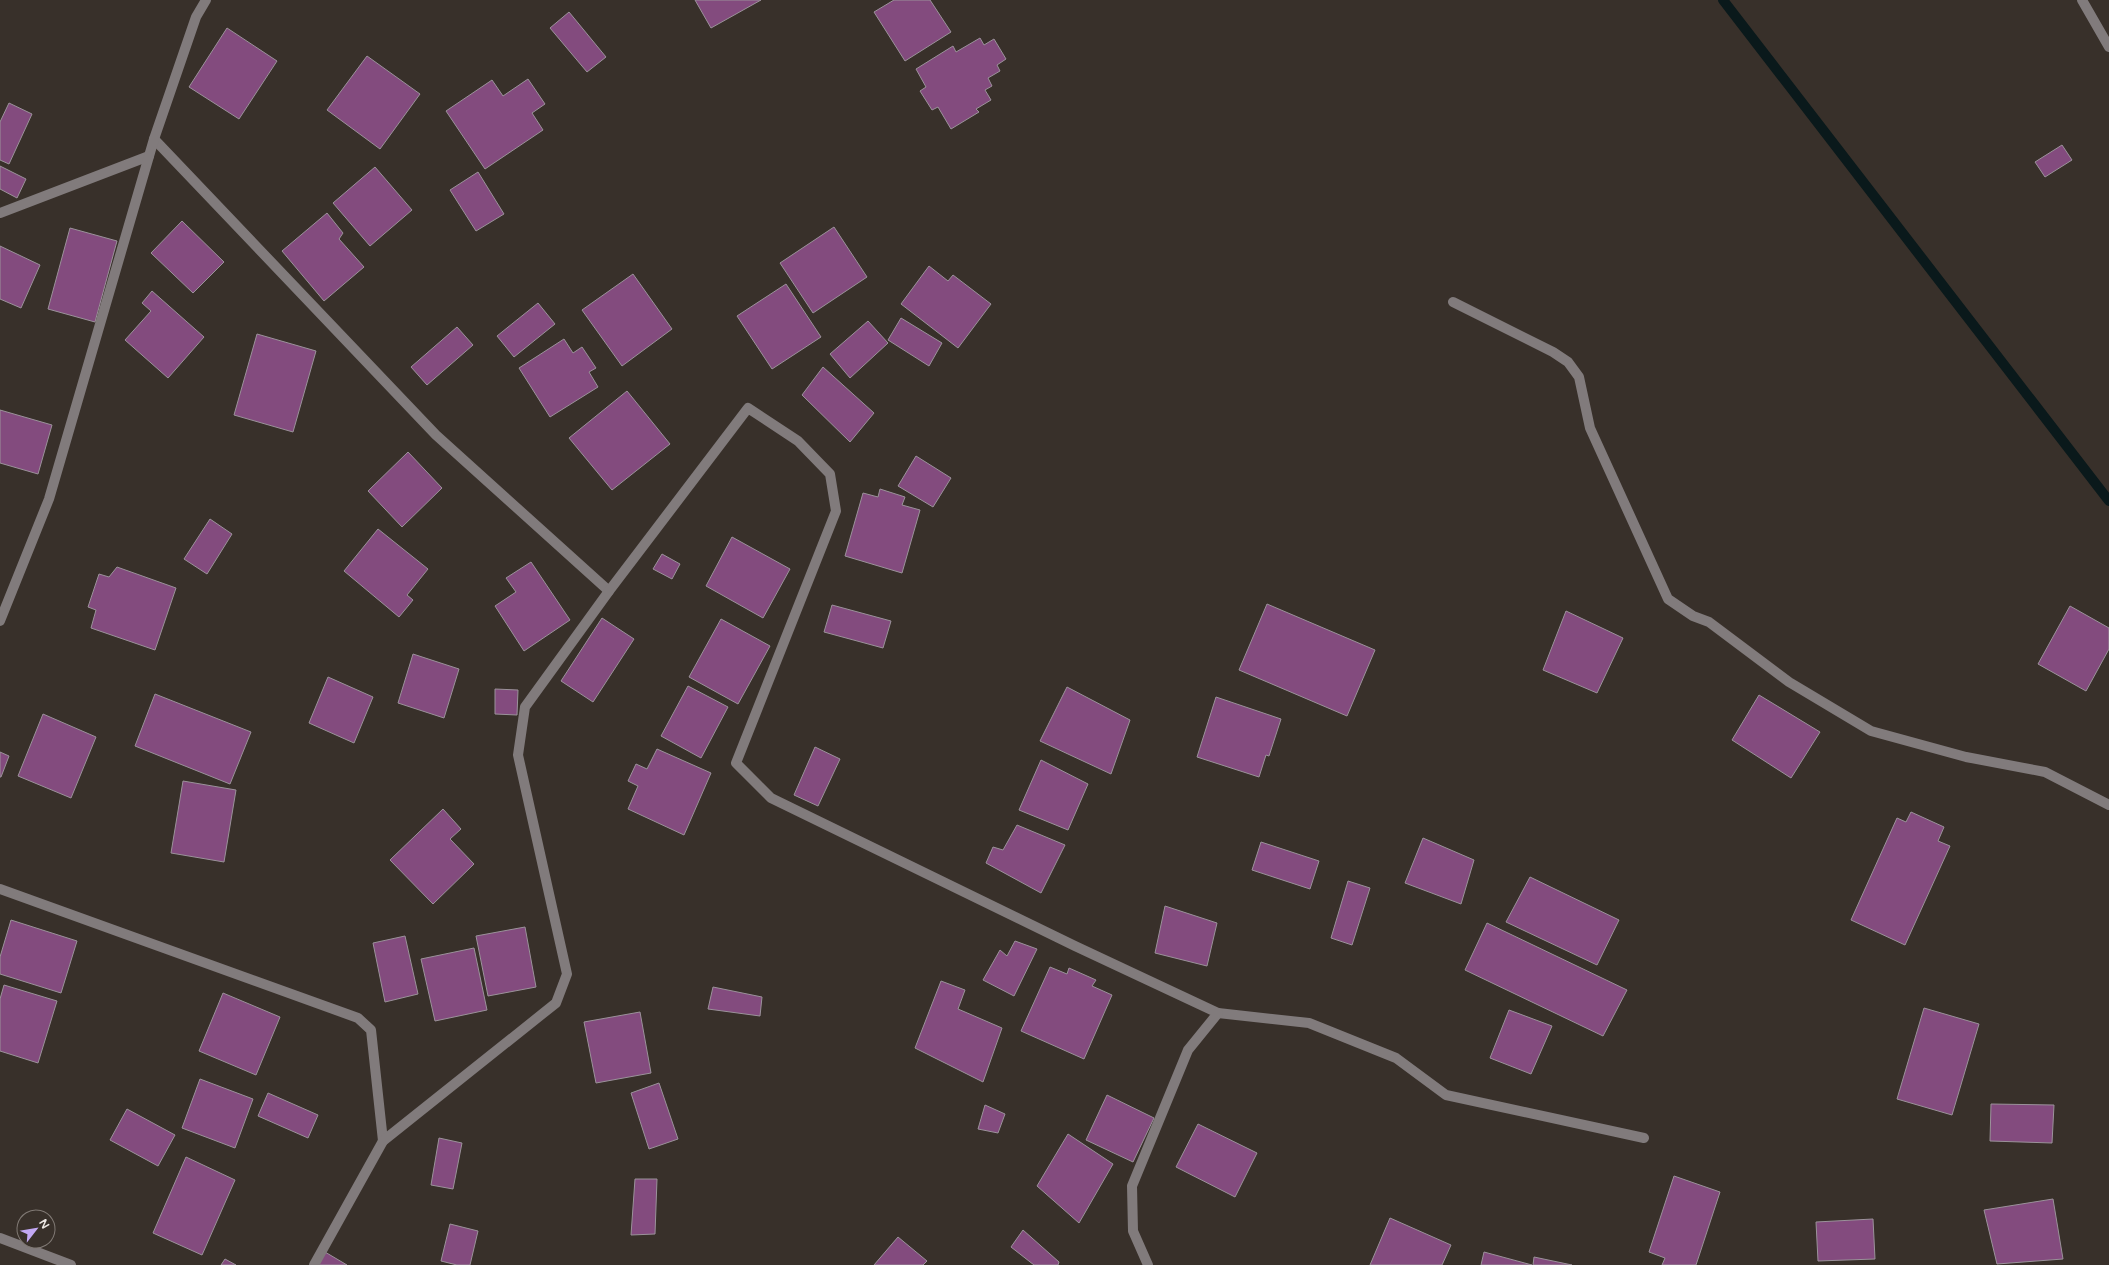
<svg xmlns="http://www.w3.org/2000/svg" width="2109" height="1265" viewBox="0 0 2109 1265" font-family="'Varela Round',sans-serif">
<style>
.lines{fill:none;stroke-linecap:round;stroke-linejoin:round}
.stream{stroke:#0a191b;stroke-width:10}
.building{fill:#834b7e;stroke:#9b929a}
.minor{stroke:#817b7c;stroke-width:10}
</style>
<rect width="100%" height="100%" fill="#38302a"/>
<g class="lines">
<polyline class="stream" points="1723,0 2109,501"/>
</g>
<g class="building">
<polygon points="695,0 761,0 711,28"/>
<polygon points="894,0 930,0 951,32 905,61 874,12"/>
<polygon points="569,12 606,57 587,72 550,28"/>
<polygon points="227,28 277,61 239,119 189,87"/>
<polygon points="980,38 984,45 994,39 1006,59 997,65 1000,71 988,78 992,86 985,90 991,100 976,109 979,112 951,129 938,107 932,110 920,91 926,87 916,69 953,46 956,52"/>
<polygon points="367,56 420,94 380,149 327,110"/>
<polygon points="528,79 545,104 532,113 543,130 485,169 446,111 492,80 503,96"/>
<polygon points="9,103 32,114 9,164 0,160 0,122"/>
<polygon points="2062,145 2072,160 2045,177 2035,162"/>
<polygon points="0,166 26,179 17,198 0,189"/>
<polygon points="375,167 412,210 370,246 333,203"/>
<polygon points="478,172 504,214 476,231 450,190"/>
<polygon points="327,213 343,233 339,239 364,267 324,301 282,251"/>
<polygon points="182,221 224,262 193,293 151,253"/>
<polygon points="834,227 867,277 813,313 780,263"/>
<polygon points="70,228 117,241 95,322 48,309"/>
<polygon points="0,246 40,265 21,308 0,299"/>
<polygon points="929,266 948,281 953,275 991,304 958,348 901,304"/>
<polygon points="633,274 672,329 622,366 582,310"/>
<polygon points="786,284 821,337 772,369 737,316"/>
<polygon points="152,291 204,337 168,378 125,340 151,311 142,303"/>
<polygon points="538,303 555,324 514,357 497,336"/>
<polygon points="901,318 942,343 929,366 888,340"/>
<polygon points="868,321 888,343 850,378 830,354"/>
<polygon points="457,327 473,345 427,385 411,367"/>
<polygon points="257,334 316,351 293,432 234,415"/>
<polygon points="564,339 573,353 582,347 596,368 589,372 598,387 550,417 519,368"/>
<polygon points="823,367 874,413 850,442 802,395"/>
<polygon points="627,391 670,444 612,490 569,438"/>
<polygon points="0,410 52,425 38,474 0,463"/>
<polygon points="408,452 442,488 402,527 368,491"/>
<polygon points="916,456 951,478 933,507 898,486"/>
<polygon points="880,489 905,497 902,505 920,510 902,573 845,556 863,493 878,497"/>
<polygon points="210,519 232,534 207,574 184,559"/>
<polygon points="378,529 428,569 407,595 413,600 399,617 344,571"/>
<polygon points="732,537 790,569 763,618 706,586"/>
<polygon points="662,554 680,564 672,579 653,569"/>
<polygon points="531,562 570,620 524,651 495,606 516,592 506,578"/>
<polygon points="117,567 176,588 155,650 91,628 96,610 88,607 99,574 109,577"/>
<polygon points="1267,604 1375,650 1347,716 1239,670"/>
<polygon points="832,605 891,621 883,648 824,632"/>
<polygon points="2070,606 2109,628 2109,649 2086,691 2038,664"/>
<polygon points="1566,611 1623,638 1597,693 1543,670"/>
<polygon points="602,618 634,639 593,702 561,681"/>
<polygon points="721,619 770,646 738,704 689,677"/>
<polygon points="413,654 459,669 444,718 398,703"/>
<polygon points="328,677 373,697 354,743 309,723"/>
<polygon points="688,686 728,707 701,758 661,736"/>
<polygon points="1067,687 1130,720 1111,774 1040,741"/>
<polygon points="495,689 518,690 517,715 495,714"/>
<polygon points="155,694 251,732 230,784 135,746"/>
<polygon points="1759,695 1820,732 1791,778 1732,740"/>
<polygon points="1216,697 1281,719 1269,756 1266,755 1259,777 1197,757"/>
<polygon points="43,714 96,737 71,798 18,776"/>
<polygon points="815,747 840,759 818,806 794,795"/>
<polygon points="657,749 711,773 684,835 628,809 638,786 628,781 636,764 647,769"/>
<polygon points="0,752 9,756 1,777 0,777"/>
<polygon points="1041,760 1088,784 1068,830 1019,810"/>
<polygon points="183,781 236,790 224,862 171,853"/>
<polygon points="443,809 461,829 450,839 474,864 433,904 390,860"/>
<polygon points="1911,812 1944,827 1938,841 1950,846 1905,945 1851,920 1897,818 1906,822"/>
<polygon points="1017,825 1065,845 1041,893 986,863 993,847 1003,850"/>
<polygon points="1423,838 1474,860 1461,904 1405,883"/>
<polygon points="1261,842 1319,861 1310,889 1252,870"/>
<polygon points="1530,877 1619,920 1597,965 1506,922"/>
<polygon points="1348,881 1370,888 1352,945 1331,938"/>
<polygon points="1165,906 1217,923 1207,966 1155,953"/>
<polygon points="11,920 77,941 61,993 0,974 0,957"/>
<polygon points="1487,923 1627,990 1603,1036 1465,970"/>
<polygon points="525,927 536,987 488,996 476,936"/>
<polygon points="405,936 418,994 385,1002 373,943"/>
<polygon points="1015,941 1037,949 1014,996 983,980 1000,950 1007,956"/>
<polygon points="474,948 487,1010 435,1021 421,959"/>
<polygon points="1050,967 1067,974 1069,968 1096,980 1092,986 1112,995 1084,1059 1021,1031"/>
<polygon points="941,981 965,990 958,1009 1002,1028 983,1082 915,1048"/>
<polygon points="4,985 57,1001 38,1063 0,1051 0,999"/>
<polygon points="713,987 762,997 760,1016 708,1009"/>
<polygon points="223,993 280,1017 256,1075 199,1051"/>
<polygon points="1924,1008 1979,1024 1952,1115 1897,1099"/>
<polygon points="1509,1010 1552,1026 1531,1074 1490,1058"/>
<polygon points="640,1012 651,1073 596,1083 584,1022"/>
<polygon points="200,1079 253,1099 235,1148 182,1128"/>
<polygon points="659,1083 678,1139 649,1149 631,1093"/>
<polygon points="268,1093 318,1115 308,1138 258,1116"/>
<polygon points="1107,1095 1154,1118 1133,1162 1086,1140"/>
<polygon points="1991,1104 2054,1105 2052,1143 1990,1141"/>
<polygon points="985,1105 1005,1114 998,1133 978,1129"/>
<polygon points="127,1109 175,1135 158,1166 110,1140"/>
<polygon points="1198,1124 1257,1153 1235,1197 1176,1167"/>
<polygon points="1068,1134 1113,1164 1079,1223 1037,1186"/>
<polygon points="439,1138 462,1143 453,1189 431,1185"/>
<polygon points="186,1157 235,1180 202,1255 153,1233"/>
<polygon points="1674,1176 1720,1192 1696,1265 1662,1265 1665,1258 1649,1252"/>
<polygon points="635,1179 657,1179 655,1234 631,1235"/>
<polygon points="2053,1199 2063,1259 1997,1264 1984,1210"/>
<polygon points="1390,1218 1451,1245 1442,1265 1370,1265"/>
<polygon points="1873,1219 1875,1259 1818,1261 1816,1222"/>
<polygon points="450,1224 478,1231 470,1265 457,1265 441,1261"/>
<polygon points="1023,1230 1059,1262 1058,1265 1034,1265 1011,1247"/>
<polygon points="898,1237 927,1261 923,1265 874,1265"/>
<polygon points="325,1252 347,1265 317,1265"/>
<polygon points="1484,1252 1532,1265 1481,1265"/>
<polygon points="1534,1257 1572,1265 1533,1265"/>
<polygon points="225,1259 236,1265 221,1265"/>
</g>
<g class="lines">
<g class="minor">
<polyline points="2082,0 2109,47"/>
<polyline points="154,139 436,435 609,591"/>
<polyline points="0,213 149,156"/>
<polyline points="1453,302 1553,352 1568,362 1579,377 1590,428 1668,599 1693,616 1709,622 1789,682 1871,731 1966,757 2045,772 2109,805"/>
<polyline points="0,621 49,499 154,139 196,17 206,0"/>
<polyline points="0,889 358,1018 371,1030 383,1141"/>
<polyline points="1218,1013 1309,1023 1396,1058 1446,1095 1644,1138"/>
<polyline points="0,1238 71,1265"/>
<polyline points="314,1265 383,1141 556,1003 567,974 518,755 525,707 609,591 748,408 798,441 830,474 836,511 736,763 771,798 1075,946 1218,1013 1188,1050 1132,1186 1133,1231 1148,1265"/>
</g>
</g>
<g transform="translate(36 1229) rotate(59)"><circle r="19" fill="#38302a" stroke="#807974"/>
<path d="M0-3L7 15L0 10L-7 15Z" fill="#c2a8f3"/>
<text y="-6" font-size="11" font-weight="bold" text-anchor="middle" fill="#ebe6e2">N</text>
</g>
</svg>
